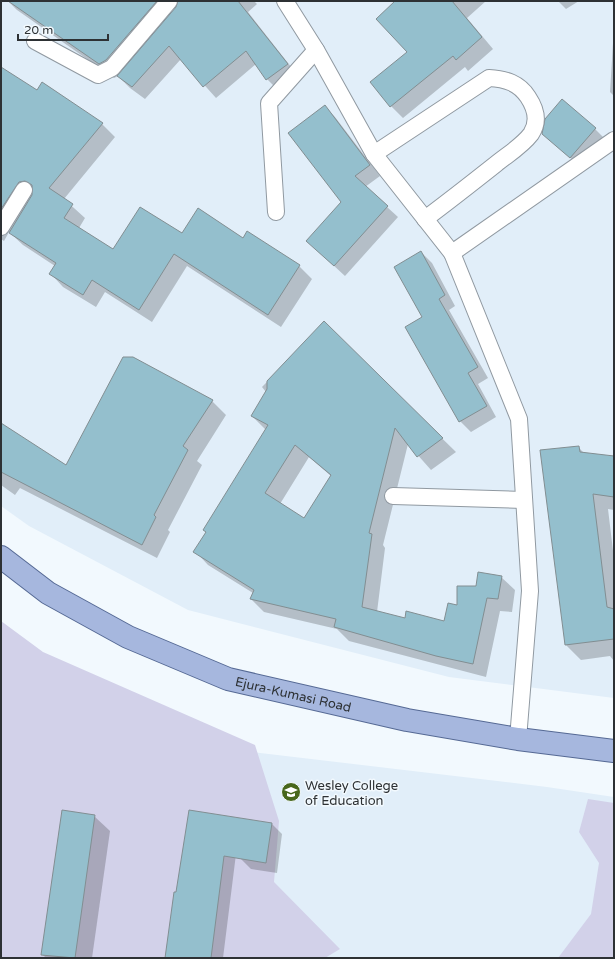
<svg xmlns="http://www.w3.org/2000/svg" width="615" height="959" viewBox="0 0 615 959" font-family="'Varela Round',sans-serif">
<style>
.built{fill:#e1eef9}
.green{fill:#d2d1e9}
.shadow{fill:#0003;fill-rule:evenodd}
.building{fill:#94bfcd;stroke:#828e92;fill-rule:evenodd}
.lines{fill:none;stroke-linecap:round;stroke-linejoin:round}
.lane-casing{stroke:#9099a1;stroke-width:18}
.primary-casing{stroke:#556994;stroke-width:24}
.lane{stroke:#fff;stroke-width:16}
.primary{stroke:#a6b7de;stroke-width:22}
.labels{text-anchor:middle;stroke-width:3;stroke-linejoin:round;paint-order:stroke}
.street-label{font-size:13px;fill:#2d3134;stroke:#f2f9fe}
.poi-label{font-size:13px;fill:#2d3134;stroke:#f2f9fe;text-anchor:start}
</style>
<rect width="100%" height="100%" fill="#f2f9fe"/>
<g class="built">
<polygon points="1,1 614,1 614,698 449,677 188,610 29,526 1,506"/>
<polygon points="1,629 28,649 244,751 547,787 614,797 614,958 1,958"/>
</g>
<g class="green">
<polygon points="1,621 43,652 255,745 279,821 274,882 340,949 325,958 1,958"/>
<polygon points="588,799 614,803 614,958 558,958 591,914 599,863 579,832"/>
</g>
<g class="shadow">
<polygon points="8,1 157,1 171,15 195,1 254,1 257,4 248,12 299,77 279,91 267,79 256,64 216,98 181,59 145,99 130,88 118,76 114,78 17,10"/>
<polygon points="396,1 486,1 467,18 493,49 468,71 465,67 403,118 391,106 409,52"/>
<polygon points="558,1 579,1 566,9"/>
<polygon points="614,27 614,96 610,92"/>
<polygon points="1,68 37,92 43,84 102,124 115,137 64,199 85,218 79,228 113,250 182,234 243,239 247,233 299,266 312,279 281,327 187,266 152,322 105,292 96,307 63,287 51,274 55,266 23,245 9,232 4,241 1,239"/>
<polygon points="325,107 335,117 380,176 365,187 398,217 345,276 318,251 342,202"/>
<polygon points="595,129 606,140 582,168 543,134"/>
<polygon points="421,252 432,263 455,306 449,310 488,378 478,384 496,417 471,432 460,421 423,317"/>
<path d="M324,323L456,452L431,470L408,444L383,545L385,548L377,612L405,619L444,622L477,587L501,577L515,590L512,612L500,611L486,677L349,641L337,629L264,612L251,599L253,593L208,565L195,551L207,533L204,530L266,430L252,416L266,392L262,387ZM309,457L331,476L304,519L280,504Z"/>
<polygon points="132,358 212,401 226,415 197,461 202,465 168,530 170,532 157,558 20,488 15,495 1,485 1,424 66,466"/>
<polygon points="578,447 585,454 614,457 614,510 608,509 614,559 614,661 610,656 581,660 566,645"/>
<polygon points="94,816 110,831 92,958 46,958 42,954"/>
<polygon points="235,823 272,824 282,834 277,873 251,869 240,858 237,846 223,958 166,958"/>
</g>
<g class="building">
<polygon points="8,1 157,1 106,60 99,64"/>
<polygon points="178,1 238,1 288,64 266,80 246,51 203,87 169,46 132,87 117,76 176,7"/>
<polygon points="395,1 452,1 482,37 456,60 453,56 390,107 370,82 407,52 376,19"/>
<polygon points="1,67 37,90 42,82 103,123 49,188 73,204 64,218 113,249 140,207 182,233 198,208 243,238 247,231 300,265 268,315 174,254 139,310 92,280 83,295 49,274 56,263 9,233 32,195 32,185 25,181 19,182 1,209"/>
<polygon points="562,99 596,128 570,158 542,134 545,119"/>
<polygon points="325,105 370,165 355,176 388,206 334,266 306,241 341,202 288,133"/>
<polygon points="421,251 445,295 439,299 478,367 468,373 487,406 459,422 405,327 422,317 394,267"/>
<path d="M324,321L443,438L417,457L395,428L369,533L372,534L362,607L405,618L406,611L444,621L448,603L457,605V586H476L478,572L502,576L498,599L487,598L473,664L436,656L334,627L336,619L250,599L254,590L193,552L206,532L203,530L268,425L251,416L267,389V381ZM295,445L331,475L304,518L265,493Z"/>
<polygon points="123,357 133,357 213,400 183,446 188,450 154,515 156,517 142,545 1,472 1,423 66,465"/>
<polygon points="579,446 580,452 614,456 614,497 593,494 607,607 614,609 614,639 565,645 540,450"/>
<polygon points="62,810 95,815 75,958 41,955"/>
<polygon points="189,810 272,823 266,863 224,856 211,958 165,958 174,892 176,892"/>
</g>
<g class="lines">
<defs>
<g id="lane">
<polyline points="285,1 316,50 374,154 452,253 519,419 530,591 518,739"/>
<polyline points="35,41 98,75 112,68 169,1"/>
<path d="M374,154L489,78C506,79 519,83 528,97C536,109 539,122 531,134C522,146 507,155 496,164C472,183 449,201 425,219"/>
<polyline points="276,212 269,103 316,50"/>
<polyline points="1,227 24,190"/>
<polyline points="452,253 614,140"/>
<polyline points="393,496 523,500"/>
</g>
<g id="primary">
<path id="s1" d="M1,557L48,593L128,637L228,679L407,720L518,739L614,751"/>
</g>
</defs>
<use href="#lane" class="lane-casing"/>
<use href="#primary" class="primary-casing"/>
<use href="#lane" class="lane"/>
<use href="#primary" class="primary"/>
</g>
<defs>
<symbol id="university-disc" viewBox="-11 -11 22 22"><circle r="9.5" fill="#48671c" stroke="#f2f9fe"/><path d="M0-5L7-2L0 1L-7-2ZM-4 1L0 2.5L4 1V4Q0 6-4 4Z" fill="#fff"/></symbol>
</defs>
<g fill-rule="evenodd">
<use href="#university-disc" x="280" y="781" width="22" height="22"/>
</g>
<g class="labels">
<g class="street-label">
<text dy="5" stroke="none"><textPath href="#s1" startOffset="326">Ejura-Kumasi Road</textPath></text>
</g>
<g class="poi-label">
<text x="305" y="790">Wesley College<tspan x="305" dy="15">of Education</tspan></text>
</g>
</g>
<rect width="615" height="959" fill="none" stroke="#2d3134" stroke-width="4"/>
<path d="M18 34v6h90v-6" fill="none" stroke="#2d3134" stroke-width="2"/>
<text x="24" y="34" font-size="12" fill="#2d3134" stroke="#f2f9fe" stroke-width="3" paint-order="stroke">20 m</text>
</svg>
